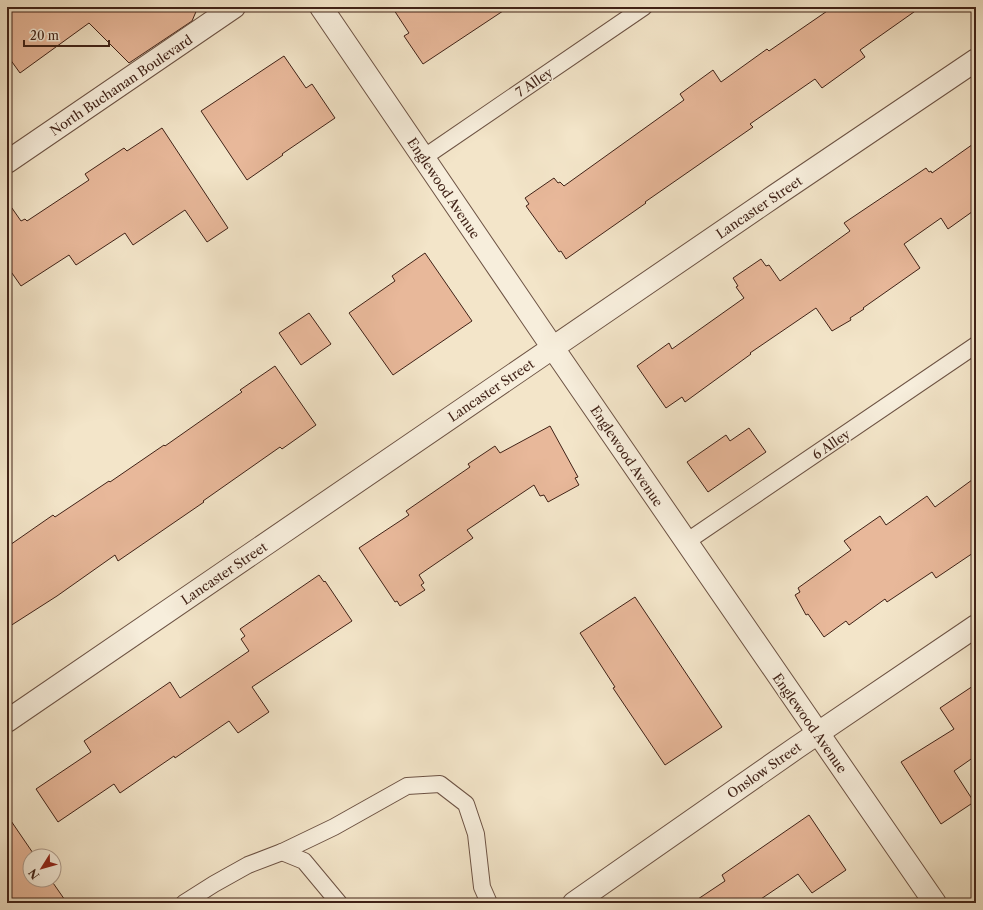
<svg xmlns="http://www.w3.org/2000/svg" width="983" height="910" viewBox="0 0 983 910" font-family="'Libre Caslon Text',serif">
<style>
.building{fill:#e8b89a;stroke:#402217}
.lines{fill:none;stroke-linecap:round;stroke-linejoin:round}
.service-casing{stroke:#6d5344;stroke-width:18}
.minor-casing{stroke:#6d5344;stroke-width:24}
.tertiary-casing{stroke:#6d5344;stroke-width:24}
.service{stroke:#f7eedc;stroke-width:16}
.minor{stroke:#f7eedc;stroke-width:22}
.tertiary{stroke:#f7eedc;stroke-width:22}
.labels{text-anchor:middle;stroke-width:3;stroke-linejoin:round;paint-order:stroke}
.street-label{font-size:13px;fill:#402217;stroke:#f7eedc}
</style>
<rect width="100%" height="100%" fill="#f3e5c9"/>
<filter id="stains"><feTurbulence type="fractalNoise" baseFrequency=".005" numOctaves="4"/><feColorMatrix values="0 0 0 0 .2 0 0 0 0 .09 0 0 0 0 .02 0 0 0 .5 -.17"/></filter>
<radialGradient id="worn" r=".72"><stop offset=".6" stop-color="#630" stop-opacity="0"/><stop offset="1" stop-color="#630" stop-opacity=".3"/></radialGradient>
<g class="building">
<polygon points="7,7 198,7 192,21 129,63 89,23 20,73 7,55"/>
<polygon points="392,7 509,7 423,64 404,36 409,33"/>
<polygon points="833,7 921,7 860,50 865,57 822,88 815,79 750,124 753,127 645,202 646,203 566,259 561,251 559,252 526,206 529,204 525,198 554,178 558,183 560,182 564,186 684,100 680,94 713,70 721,82 767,49 769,51"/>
<polygon points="284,56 306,88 312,84 335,118 282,154 283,155 247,180 201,111"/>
<polygon points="162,128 228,228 207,242 185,210 133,245 125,233 76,265 69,255 21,286 7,266 7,201 21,221 25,219 27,221 89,180 85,174 124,148 127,151"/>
<polygon points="976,142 976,209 948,229 941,218 904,244 920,268 863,308 864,309 850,318 851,320 832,331 816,308 750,353 751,354 685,402 682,397 666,408 637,366 669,343 672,349 744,298 736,287 738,286 733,278 761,259 766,266 769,265 780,281 850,231 844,223 926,168 929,172 931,171 932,173"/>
<polygon points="425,253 472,321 393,375 349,313 395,281 392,276"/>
<polygon points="309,313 331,344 301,365 279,333"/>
<polygon points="275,366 316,425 282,449 280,447 203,501 204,502 118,561 115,555 57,596 7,628 7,547 53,515 55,517 109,481 110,482 164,445 165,446 242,392 240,390"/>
<polygon points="550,426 578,477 575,478 579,485 548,502 544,495 540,496 534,485 467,530 473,538 419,575 424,583 421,585 425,590 400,606 397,601 395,602 359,548 409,515 406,511 470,467 468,464 495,446 500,453"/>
<polygon points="749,428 766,452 708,492 687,462 726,435 730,441"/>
<polygon points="976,477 976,551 936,578 932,572 887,602 885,599 849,625 846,621 824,637 808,614 806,615 795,595 800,592 798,588 851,550 844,541 880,516 886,525 927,496 935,507"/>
<polygon points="319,575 324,582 325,581 352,621 252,687 269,712 238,733 229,721 175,758 174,756 120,793 114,784 58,822 36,789 91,752 84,741 170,682 180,698 249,651 241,639 245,636 240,629"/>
<polygon points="635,597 722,727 665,765 613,688 615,687 580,633"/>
<polygon points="976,684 976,760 974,757 954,771 974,802 941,824 901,762 954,729 940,708"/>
<polygon points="7,815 35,856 30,856 30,880 51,880 67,903 7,903"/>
<polygon points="809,815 846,870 812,893 798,874 755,903 692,903 725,881 722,875"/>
</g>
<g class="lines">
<defs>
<g id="service">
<polyline points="423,158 644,7"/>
<polyline points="686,542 976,345"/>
<polyline points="282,852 304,861 339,903"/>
<polyline points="184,903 214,884 248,865 282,852 334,827 407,786 440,784 466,804 476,834 482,887 489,903"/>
</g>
<g id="minor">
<polyline points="321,7 553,348 935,903"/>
<polyline points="7,721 776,195 976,60"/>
<polyline points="574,903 796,748 976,626"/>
</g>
<polyline id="tertiary" points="7,162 234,7"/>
</defs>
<use href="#service" class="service-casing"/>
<use href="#minor" class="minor-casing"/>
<use href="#tertiary" class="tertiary-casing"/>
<use href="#service" class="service"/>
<use href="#minor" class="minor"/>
<use href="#tertiary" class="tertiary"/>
</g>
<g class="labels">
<g class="street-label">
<text transform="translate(534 82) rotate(-34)" y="5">7 Alley</text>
<text transform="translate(121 85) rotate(-34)" y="5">North Buchanan Boulevard</text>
<text transform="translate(444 188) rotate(56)" y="5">Englewood Avenue</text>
<text transform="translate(759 207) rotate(-34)" y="5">Lancaster Street</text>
<text transform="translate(491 390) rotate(-34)" y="5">Lancaster Street</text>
<text transform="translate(831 444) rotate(-34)" y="5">6 Alley</text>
<text transform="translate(627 456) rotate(56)" y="5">Englewood Avenue</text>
<text transform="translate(224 573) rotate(-34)" y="5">Lancaster Street</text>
<text transform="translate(810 723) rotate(55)" y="5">Englewood Avenue</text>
<text transform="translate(764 770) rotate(-35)" y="5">Onslow Street</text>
</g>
</g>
<rect width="983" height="910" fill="none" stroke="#f3e5c9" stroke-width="24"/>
<rect x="8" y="8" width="967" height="894" fill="none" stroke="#402217" stroke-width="2"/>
<rect x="12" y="12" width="959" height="886" fill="none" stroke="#402217"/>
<g transform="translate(42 868) rotate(233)"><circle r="19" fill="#f7eedc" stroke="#ae9c8d"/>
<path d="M0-3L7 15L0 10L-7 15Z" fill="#8f2418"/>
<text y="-6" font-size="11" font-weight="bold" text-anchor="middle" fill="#402217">N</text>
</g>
<path d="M24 40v6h85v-6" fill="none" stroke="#402217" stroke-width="2"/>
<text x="30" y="40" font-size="12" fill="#402217" stroke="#f7eedc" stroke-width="3" paint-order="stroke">20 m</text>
<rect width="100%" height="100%" filter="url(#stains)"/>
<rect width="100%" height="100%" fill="url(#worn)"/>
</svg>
